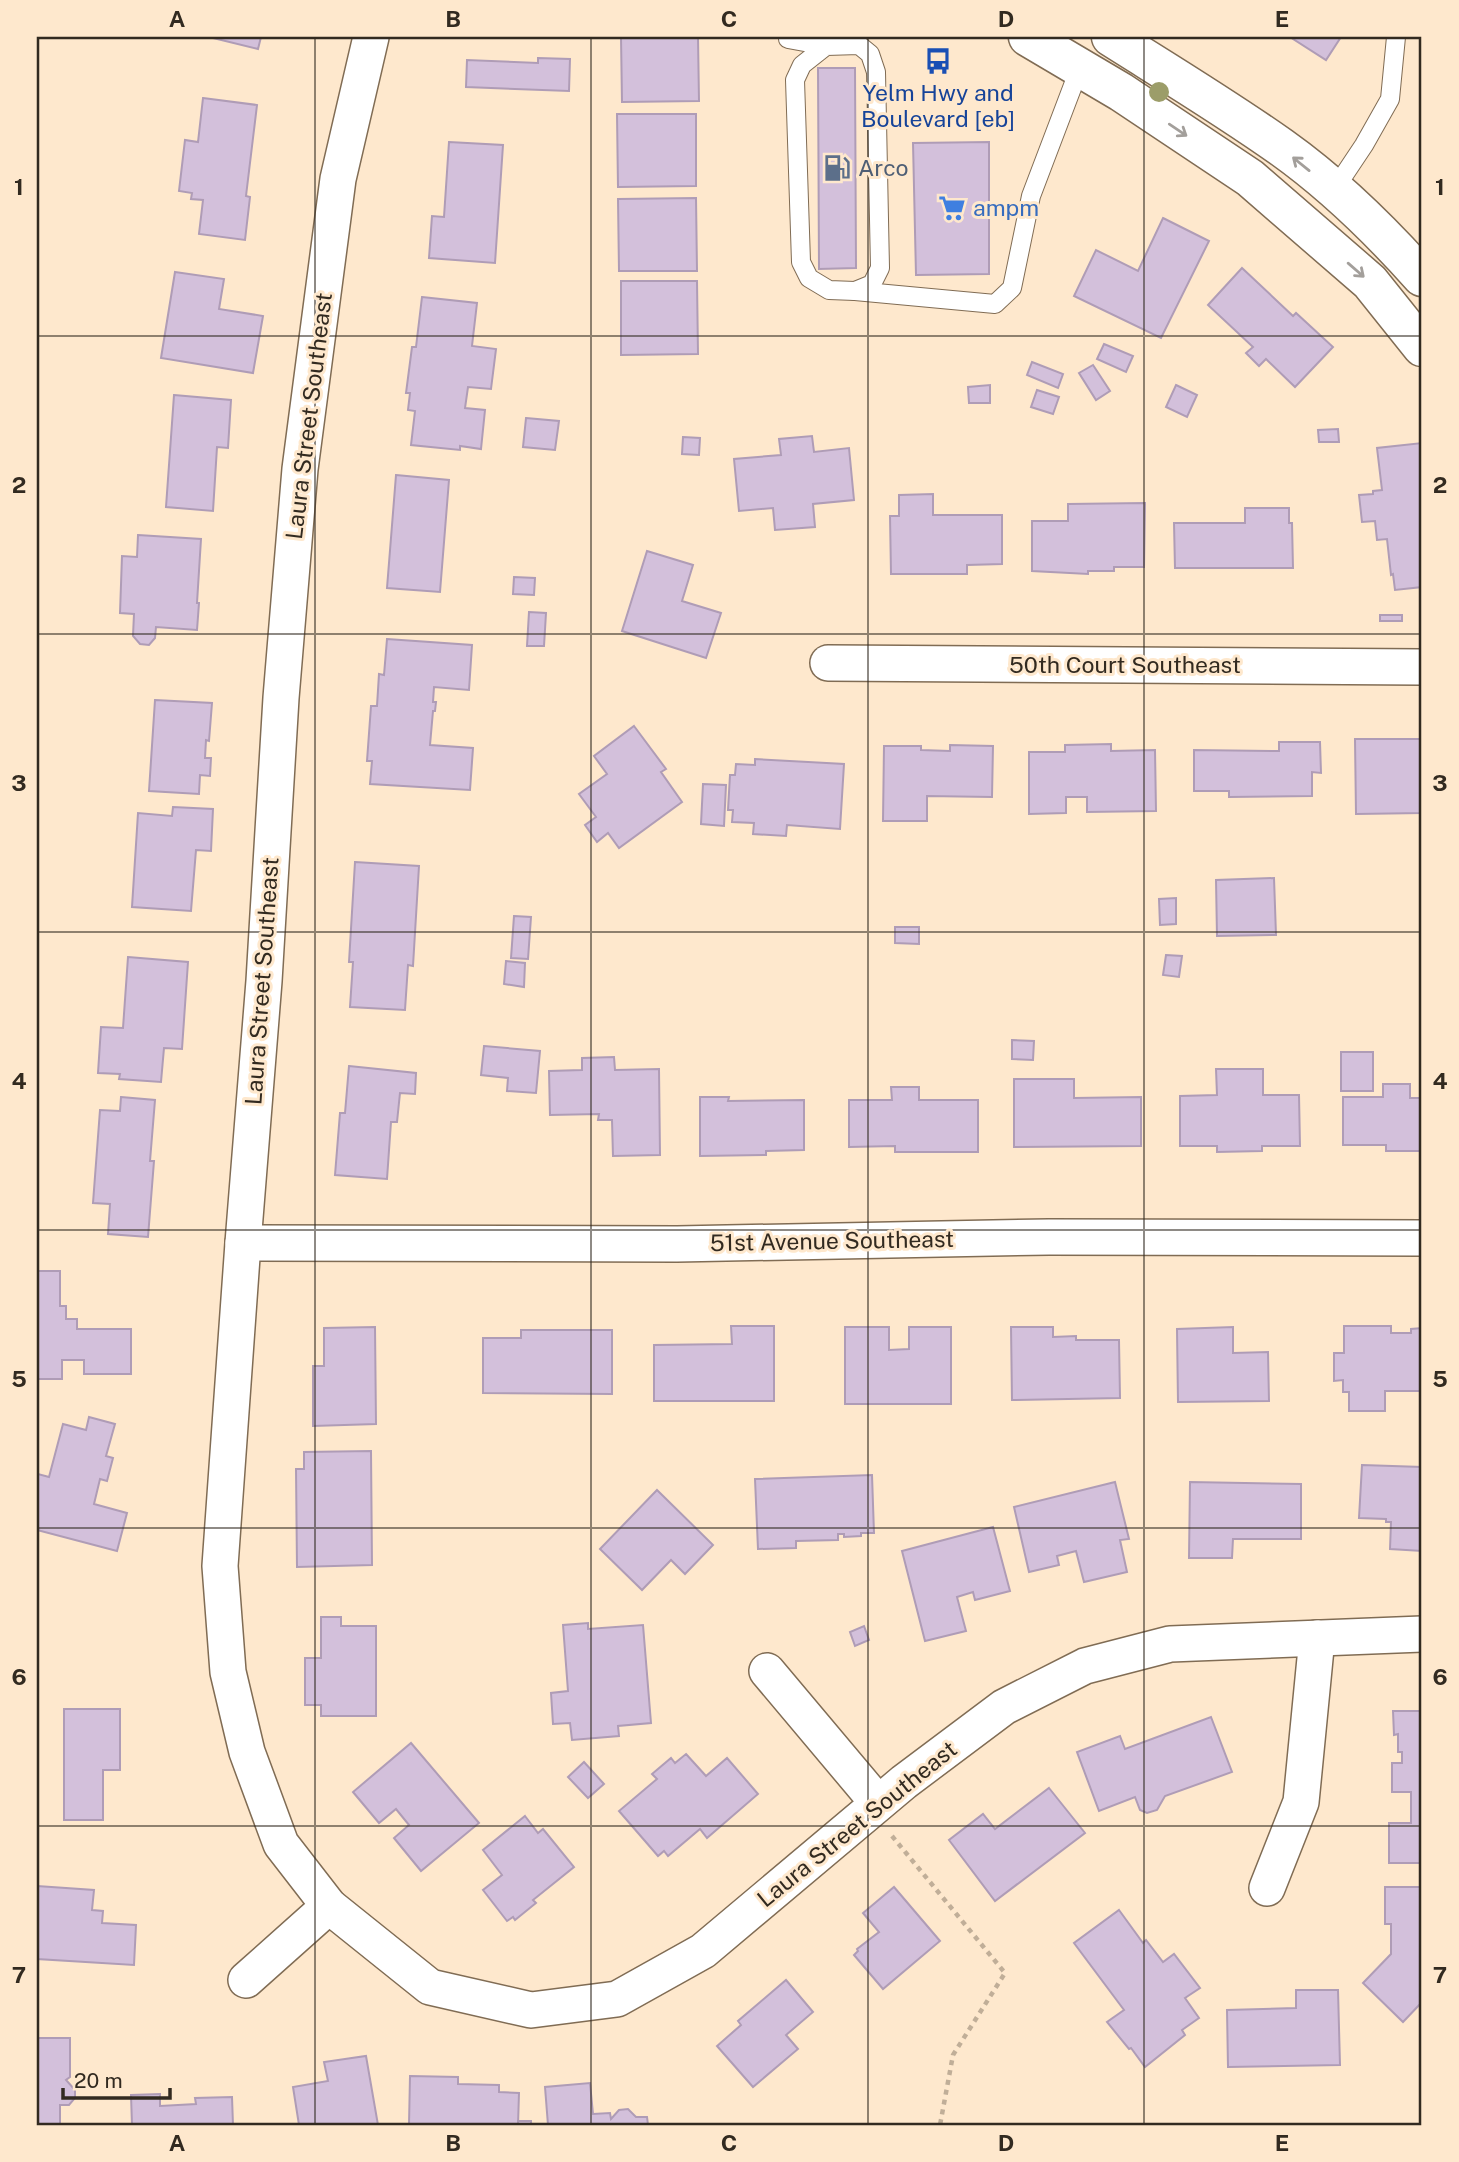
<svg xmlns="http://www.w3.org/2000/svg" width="1459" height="2162" viewBox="0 0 1459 2162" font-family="'Public Sans',sans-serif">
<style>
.building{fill:#d3c0db;stroke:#af9cb6;stroke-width:2}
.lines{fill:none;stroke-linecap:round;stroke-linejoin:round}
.service-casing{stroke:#806c54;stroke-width:20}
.minor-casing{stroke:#806c54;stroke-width:38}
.secondary-casing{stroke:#806c54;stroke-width:41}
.path{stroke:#c0ae98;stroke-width:4.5;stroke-dasharray:5 5;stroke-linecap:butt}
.service{stroke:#fff;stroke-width:18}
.minor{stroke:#fff;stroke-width:35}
.secondary{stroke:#fff;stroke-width:38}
.tree{fill:#9c9d69}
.oneway{stroke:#a39f9b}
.grid{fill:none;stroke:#322a20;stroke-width:2;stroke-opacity:0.55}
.labels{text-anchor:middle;stroke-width:6;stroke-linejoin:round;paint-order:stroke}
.transit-label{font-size:23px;fill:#164399;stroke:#fee8cd}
.service-label{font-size:23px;fill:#4e5e75;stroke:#fee8cd;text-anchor:start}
.shop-label{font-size:23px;fill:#366cbe;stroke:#fee8cd;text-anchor:start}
.street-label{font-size:23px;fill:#322a20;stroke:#fee8cd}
.neatline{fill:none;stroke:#322a20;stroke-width:2.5}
.grid-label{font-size:23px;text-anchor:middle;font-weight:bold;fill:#322a20}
</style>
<rect width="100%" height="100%" fill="#fee8cd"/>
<g class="building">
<polygon points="209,37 261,37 258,49"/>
<polygon points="621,37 698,37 699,101 622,102"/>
<polygon points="1290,37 1341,37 1326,60"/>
<polygon points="538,58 570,59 569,91 466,87 467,60 538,63"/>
<polygon points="818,68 855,68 856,268 819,269"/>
<polygon points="203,98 257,105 246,196 250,197 245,240 199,234 203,200 191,199 192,193 179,191 185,140 198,142"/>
<polygon points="617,114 696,114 696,186 618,187"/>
<polygon points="449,142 503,145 495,263 429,258 432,216 444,217"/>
<polygon points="989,142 989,274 916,275 913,143"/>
<polygon points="696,198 697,271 619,271 618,199"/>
<polygon points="1163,218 1209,241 1161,338 1074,296 1096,250 1138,271"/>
<polygon points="1242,268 1293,316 1296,313 1333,347 1295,387 1266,359 1259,366 1246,353 1253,347 1208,305"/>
<polygon points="175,272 224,279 219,309 263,316 253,373 161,358"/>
<polygon points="621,281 697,281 698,354 621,355"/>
<polygon points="422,297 477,303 472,346 496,349 491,389 468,387 465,408 485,410 481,449 460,446 460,450 411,445 415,411 408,410 410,393 406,393 412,347 416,347"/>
<polygon points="1104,344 1133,356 1126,372 1097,359"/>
<polygon points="1032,362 1063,374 1058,388 1027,375"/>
<polygon points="1093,365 1110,391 1096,400 1079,373"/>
<polygon points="990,385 990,403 969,403 968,387"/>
<polygon points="1176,385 1197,395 1187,417 1166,407"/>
<polygon points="1037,390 1059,397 1053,414 1031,407"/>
<polygon points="174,395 231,400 228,448 217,447 213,511 166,507"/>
<polygon points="526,418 559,421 555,450 523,447"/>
<polygon points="1338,429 1339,442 1319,442 1318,430"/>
<polygon points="812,436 814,452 849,448 854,500 813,504 815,527 775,530 773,508 739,511 734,459 781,455 779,439"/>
<polygon points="683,437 700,438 699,455 682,454"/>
<polygon points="1422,443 1422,587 1395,590 1393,574 1391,575 1387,539 1377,540 1375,521 1362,522 1359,495 1373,494 1373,491 1382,490 1377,448"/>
<polygon points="396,475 449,480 440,592 387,588"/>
<polygon points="933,494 933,515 1002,515 1002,564 967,565 967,574 891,574 890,516 899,516 899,495"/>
<polygon points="1145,503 1144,567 1114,567 1114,571 1088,571 1088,574 1032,571 1032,521 1068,521 1068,504"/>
<polygon points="1245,508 1289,508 1289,523 1292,523 1293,568 1175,568 1174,523 1245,523"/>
<polygon points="138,535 201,539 197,603 199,603 197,630 156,627 155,638 149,645 140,644 133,636 134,614 120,613 122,556 137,557"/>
<polygon points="647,551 693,565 682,601 721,613 706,658 622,631"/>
<polygon points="514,577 535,578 534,595 513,594"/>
<polygon points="529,612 546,613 544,646 527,646"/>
<rect x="1380" y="615" width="22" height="6"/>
<polygon points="387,639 472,645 469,690 434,687 433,702 436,702 435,711 433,711 430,745 473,748 470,790 370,784 372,761 367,761 371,706 377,706 379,674 384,675"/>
<polygon points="155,700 212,703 209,741 206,740 205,758 211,758 210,776 200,775 199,794 149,791"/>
<polygon points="634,726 666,769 661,772 682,802 619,848 608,833 597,842 585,825 596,817 579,794 607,774 594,756"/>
<polygon points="1355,739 1422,739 1422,813 1356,814"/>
<polygon points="1279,742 1320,742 1321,773 1312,772 1312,796 1229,797 1229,791 1194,791 1194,750 1279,751"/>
<polygon points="1111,744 1111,751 1155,750 1156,811 1087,812 1087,797 1066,797 1066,813 1029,814 1029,752 1065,752 1065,745"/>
<polygon points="950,745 993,746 992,797 927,796 927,821 883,821 884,746 921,746 921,750 950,751"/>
<polygon points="755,759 844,764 840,829 787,825 786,836 753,834 754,823 732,822 733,810 728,810 730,775 735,775 736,764 755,765"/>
<polygon points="703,784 726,785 724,826 701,824"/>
<polygon points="173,807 213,809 211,851 196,850 191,911 132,907 138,813 172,816"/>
<polygon points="355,862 419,866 413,966 408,965 405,1010 350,1007 353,962 349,962"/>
<polygon points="1274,878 1276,935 1217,936 1216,880"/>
<polygon points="1176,898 1176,924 1160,925 1159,899"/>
<polygon points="514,916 531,917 528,959 511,958"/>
<polygon points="895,927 919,927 919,944 895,943"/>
<polygon points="1166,955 1182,956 1179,977 1163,975"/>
<polygon points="128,957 188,962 182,1049 164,1048 161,1082 119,1079 120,1074 98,1073 101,1027 123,1028"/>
<polygon points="506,961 525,963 524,987 504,984"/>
<polygon points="1012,1040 1034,1041 1033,1060 1012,1059"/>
<polygon points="484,1046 540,1051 536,1093 507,1091 508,1078 481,1075"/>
<rect x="1341" y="1052" width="32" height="39"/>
<polygon points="614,1057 615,1070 659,1069 660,1155 613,1156 612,1120 598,1120 599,1114 550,1115 549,1071 582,1070 582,1058"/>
<polygon points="349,1066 416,1073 415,1094 400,1093 397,1122 391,1122 387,1179 335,1175 340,1113 345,1113"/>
<polygon points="1216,1069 1263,1069 1263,1095 1299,1095 1300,1146 1262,1146 1262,1151 1217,1152 1217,1146 1180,1146 1180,1096 1217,1095"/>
<polygon points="1014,1079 1074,1079 1074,1098 1141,1097 1141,1146 1014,1147"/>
<polygon points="1383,1084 1410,1084 1410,1098 1422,1098 1422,1151 1386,1151 1386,1145 1343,1145 1343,1097 1383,1097"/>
<polygon points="891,1087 919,1087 919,1100 978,1100 978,1152 895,1152 895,1146 849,1147 849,1100 892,1100"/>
<polygon points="121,1097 155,1100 150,1161 154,1161 148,1237 108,1234 110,1204 93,1203 100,1110 120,1111"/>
<polygon points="700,1097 729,1097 728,1101 804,1100 804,1150 766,1151 766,1155 700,1156"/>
<polygon points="37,1271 60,1271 60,1306 66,1306 66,1319 77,1319 77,1329 131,1329 131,1374 84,1374 84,1360 62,1360 62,1379 37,1379"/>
<polygon points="731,1326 774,1326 774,1401 654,1401 654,1345 732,1344"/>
<polygon points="1344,1326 1391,1326 1391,1333 1411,1333 1411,1329 1422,1328 1422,1391 1385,1391 1385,1411 1349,1411 1349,1392 1343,1392 1343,1380 1334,1381 1334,1353 1344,1353"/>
<polygon points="375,1327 376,1424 313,1426 313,1366 324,1366 324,1328"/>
<polygon points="845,1327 889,1327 889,1350 909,1349 909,1327 951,1327 951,1404 845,1404"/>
<polygon points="1011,1327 1053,1327 1053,1337 1076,1336 1076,1340 1119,1340 1120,1398 1012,1400"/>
<polygon points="1233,1327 1233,1353 1268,1352 1269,1401 1178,1402 1177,1329"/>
<polygon points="521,1330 612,1330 612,1394 483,1393 483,1338 521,1338"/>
<polygon points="89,1417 115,1424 106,1456 113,1458 107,1481 100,1479 94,1504 127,1513 117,1551 37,1530 38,1474 49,1477 63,1424 86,1430"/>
<polygon points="371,1451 372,1565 297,1567 296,1469 304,1469 304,1452"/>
<polygon points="1362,1465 1422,1467 1422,1551 1390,1549 1391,1522 1386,1522 1386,1519 1359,1518"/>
<polygon points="872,1475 874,1533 861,1533 861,1536 844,1537 844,1534 838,1534 838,1540 796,1541 796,1548 758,1549 755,1479"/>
<polygon points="1115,1482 1129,1539 1120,1540 1127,1572 1084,1582 1076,1551 1057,1556 1059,1565 1029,1572 1014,1507"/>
<polygon points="1190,1482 1301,1484 1301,1539 1233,1539 1232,1558 1189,1558"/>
<polygon points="657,1490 713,1545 685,1574 671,1560 642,1590 600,1549"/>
<polygon points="993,1527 1010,1591 975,1600 973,1592 957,1597 966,1631 925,1641 902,1551"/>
<polygon points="321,1617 341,1617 341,1626 376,1626 376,1716 321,1716 321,1705 305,1705 305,1658 321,1658"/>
<polygon points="588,1623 588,1629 643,1625 651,1723 618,1726 619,1736 572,1740 570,1723 553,1724 551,1693 568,1691 563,1625"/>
<polygon points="864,1626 869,1640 855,1646 850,1632"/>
<polygon points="64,1709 120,1709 120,1770 103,1770 103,1820 64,1820"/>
<polygon points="1393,1711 1422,1711 1422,1863 1389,1863 1389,1823 1411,1823 1411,1792 1392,1792 1392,1763 1402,1763 1402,1752 1398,1752 1398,1734 1394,1735"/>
<polygon points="1211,1717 1232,1772 1165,1796 1157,1810 1147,1813 1140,1810 1135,1797 1099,1811 1077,1752 1120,1736 1125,1749"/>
<polygon points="411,1743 479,1823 421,1871 394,1838 409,1825 396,1809 379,1823 353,1792"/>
<polygon points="686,1754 706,1776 727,1758 758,1794 707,1838 700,1829 668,1856 664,1851 658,1856 619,1811 657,1779 652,1774 671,1758 675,1763"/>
<polygon points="584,1762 604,1784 588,1798 568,1777"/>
<polygon points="1049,1788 1085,1833 995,1901 949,1840 983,1814 995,1829"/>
<polygon points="525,1816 538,1833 543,1829 574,1867 533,1900 536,1903 515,1920 513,1917 507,1921 483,1890 502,1875 483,1850"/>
<polygon points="37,1886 94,1890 92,1910 103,1911 102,1923 136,1925 134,1965 37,1959"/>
<polygon points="894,1887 940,1941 883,1989 854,1955 858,1951 857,1949 879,1932 863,1913"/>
<polygon points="1385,1887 1422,1887 1422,2002 1403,2022 1363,1983 1391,1954 1391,1924 1385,1924"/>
<polygon points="1119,1910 1143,1943 1146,1940 1163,1962 1174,1954 1200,1988 1185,1998 1199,2018 1182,2030 1185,2035 1145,2067 1131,2048 1129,2049 1107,2022 1124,2010 1074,1943"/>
<polygon points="786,1980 813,2012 786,2035 798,2049 753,2087 717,2046 741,2025 738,2021"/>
<polygon points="1296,1990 1338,1990 1340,2065 1228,2067 1227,2010 1296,2008"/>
<polygon points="37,2038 70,2038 70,2077 66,2080 75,2090 75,2098 69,2105 60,2105 60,2125 37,2125"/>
<polygon points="366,2056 378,2125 299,2125 293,2087 328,2081 324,2062"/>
<polygon points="410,2076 458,2077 458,2084 499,2085 499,2092 519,2093 518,2125 409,2125"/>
<polygon points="590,2083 593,2114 610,2113 611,2119 619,2110 628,2109 636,2117 647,2117 648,2125 548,2125 545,2087"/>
<polygon points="160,2094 160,2106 196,2104 195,2098 232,2097 233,2125 132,2125 131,2095"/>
<rect x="518" y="2121" width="13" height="4"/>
</g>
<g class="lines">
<defs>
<g id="service">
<polyline points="788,39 826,46 859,45 870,54 876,72 880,268 872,284 855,291 829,290 809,278 801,262 795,80 802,65 826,46"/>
<polyline points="1334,190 1364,145 1390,99 1396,37"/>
<polyline points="855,291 995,304 1012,288 1031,196 1080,67"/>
</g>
<g id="minor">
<polyline points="371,37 338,179 300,469 281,698 264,981 243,1243 220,1566 228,1672 247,1752 281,1844 329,1906 430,1987 531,2010 617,1999 703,1951 904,1782 1004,1707 1085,1666 1170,1644 1422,1634"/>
<polyline points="828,663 1422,667"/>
<polyline points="243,1243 677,1244 1049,1237 1422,1238"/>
<polyline points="767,1671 878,1803"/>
<polyline points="1267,1888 1301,1802 1317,1638"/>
<polyline points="246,1980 329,1906"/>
</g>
<g id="secondary">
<polyline points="1028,37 1121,92 1250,178 1370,282 1422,347"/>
<path d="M1111,37C1168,73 1226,108 1281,147C1333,184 1380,230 1422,277"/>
</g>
</defs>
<use href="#service" class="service-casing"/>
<use href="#minor" class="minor-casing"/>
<use href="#secondary" class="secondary-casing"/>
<polyline class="path" points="892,1836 1005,1973 953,2055 940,2125"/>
<use href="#service" class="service"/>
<use href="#minor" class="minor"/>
<use href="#secondary" class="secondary"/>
</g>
<circle class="tree" cx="1159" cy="92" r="10"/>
<defs><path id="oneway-shaft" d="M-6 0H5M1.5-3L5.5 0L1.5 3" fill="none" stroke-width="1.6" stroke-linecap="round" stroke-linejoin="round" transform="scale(1.75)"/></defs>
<g class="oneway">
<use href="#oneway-shaft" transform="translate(1178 130) rotate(34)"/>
<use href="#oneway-shaft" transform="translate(1301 164) rotate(-141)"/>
<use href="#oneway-shaft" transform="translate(1356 270) rotate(41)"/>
</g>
<path class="grid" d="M315,37V2125M591,37V2125M868,37V2125M1144,37V2125M37,336H1422M37,634H1422M37,932H1422M37,1230H1422M37,1528H1422M37,1826H1422"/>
<defs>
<symbol id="bus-bare" viewBox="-9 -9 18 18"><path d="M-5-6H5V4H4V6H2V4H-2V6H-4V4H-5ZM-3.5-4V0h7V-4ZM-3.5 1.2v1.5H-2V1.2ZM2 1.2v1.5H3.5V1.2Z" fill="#1a4fb4" stroke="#fee8cd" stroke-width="2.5" paint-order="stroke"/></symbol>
<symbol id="fuel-bare" viewBox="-9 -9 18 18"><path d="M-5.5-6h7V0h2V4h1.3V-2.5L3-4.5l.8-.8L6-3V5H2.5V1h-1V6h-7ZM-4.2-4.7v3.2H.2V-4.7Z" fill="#5c6f8a" stroke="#fee8cd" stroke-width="2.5" paint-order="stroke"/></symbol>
<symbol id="supermarket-bare" viewBox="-9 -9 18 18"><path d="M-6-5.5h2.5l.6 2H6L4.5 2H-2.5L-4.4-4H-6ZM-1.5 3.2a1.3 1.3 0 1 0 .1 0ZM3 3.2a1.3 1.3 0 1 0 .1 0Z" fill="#3f7fe0" stroke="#fee8cd" stroke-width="2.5" paint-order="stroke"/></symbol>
</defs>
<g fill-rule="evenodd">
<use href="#bus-bare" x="919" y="42" width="38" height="38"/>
<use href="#fuel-bare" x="818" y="149" width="38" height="38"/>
<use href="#supermarket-bare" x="933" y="189" width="38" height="38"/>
</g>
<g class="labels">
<g class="transit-label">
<text x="938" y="101">Yelm Hwy and<tspan x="938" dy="26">Boulevard [eb]</tspan></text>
</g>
<g class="service-label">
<text x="858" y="176">Arco</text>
</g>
<g class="shop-label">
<text x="973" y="216">ampm</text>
</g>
<g class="street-label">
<text transform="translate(309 416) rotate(-83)" y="8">Laura Street Southeast</text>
<text x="1125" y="673">50th Court Southeast</text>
<text transform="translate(262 981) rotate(-86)" y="8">Laura Street Southeast</text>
<text transform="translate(832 1241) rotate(-1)" y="8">51st Avenue Southeast</text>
<text transform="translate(857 1824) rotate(-39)" y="8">Laura Street Southeast</text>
</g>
</g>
<rect width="1459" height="2162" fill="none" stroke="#fee8cd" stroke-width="77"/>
<path d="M63 2088v10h107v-10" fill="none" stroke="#322a20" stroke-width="3.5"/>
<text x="74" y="2088" font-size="21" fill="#322a20" stroke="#fee8cd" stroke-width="5" paint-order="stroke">20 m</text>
<rect x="38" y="38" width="1382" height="2086" class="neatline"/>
<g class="grid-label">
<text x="177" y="27">A</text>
<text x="453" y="27">B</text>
<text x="729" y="27">C</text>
<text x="1006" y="27">D</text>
<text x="1282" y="27">E</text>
<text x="19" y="195">1</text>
<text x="1440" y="195">1</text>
<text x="19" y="493">2</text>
<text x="1440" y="493">2</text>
<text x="19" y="791">3</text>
<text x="1440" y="791">3</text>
<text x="19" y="1089">4</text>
<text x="1440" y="1089">4</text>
<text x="19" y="1387">5</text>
<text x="1440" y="1387">5</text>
<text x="19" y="1685">6</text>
<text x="1440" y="1685">6</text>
<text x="19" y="1983">7</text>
<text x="1440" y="1983">7</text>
<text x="177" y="2151">A</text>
<text x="453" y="2151">B</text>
<text x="729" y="2151">C</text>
<text x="1006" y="2151">D</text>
<text x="1282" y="2151">E</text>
</g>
</svg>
